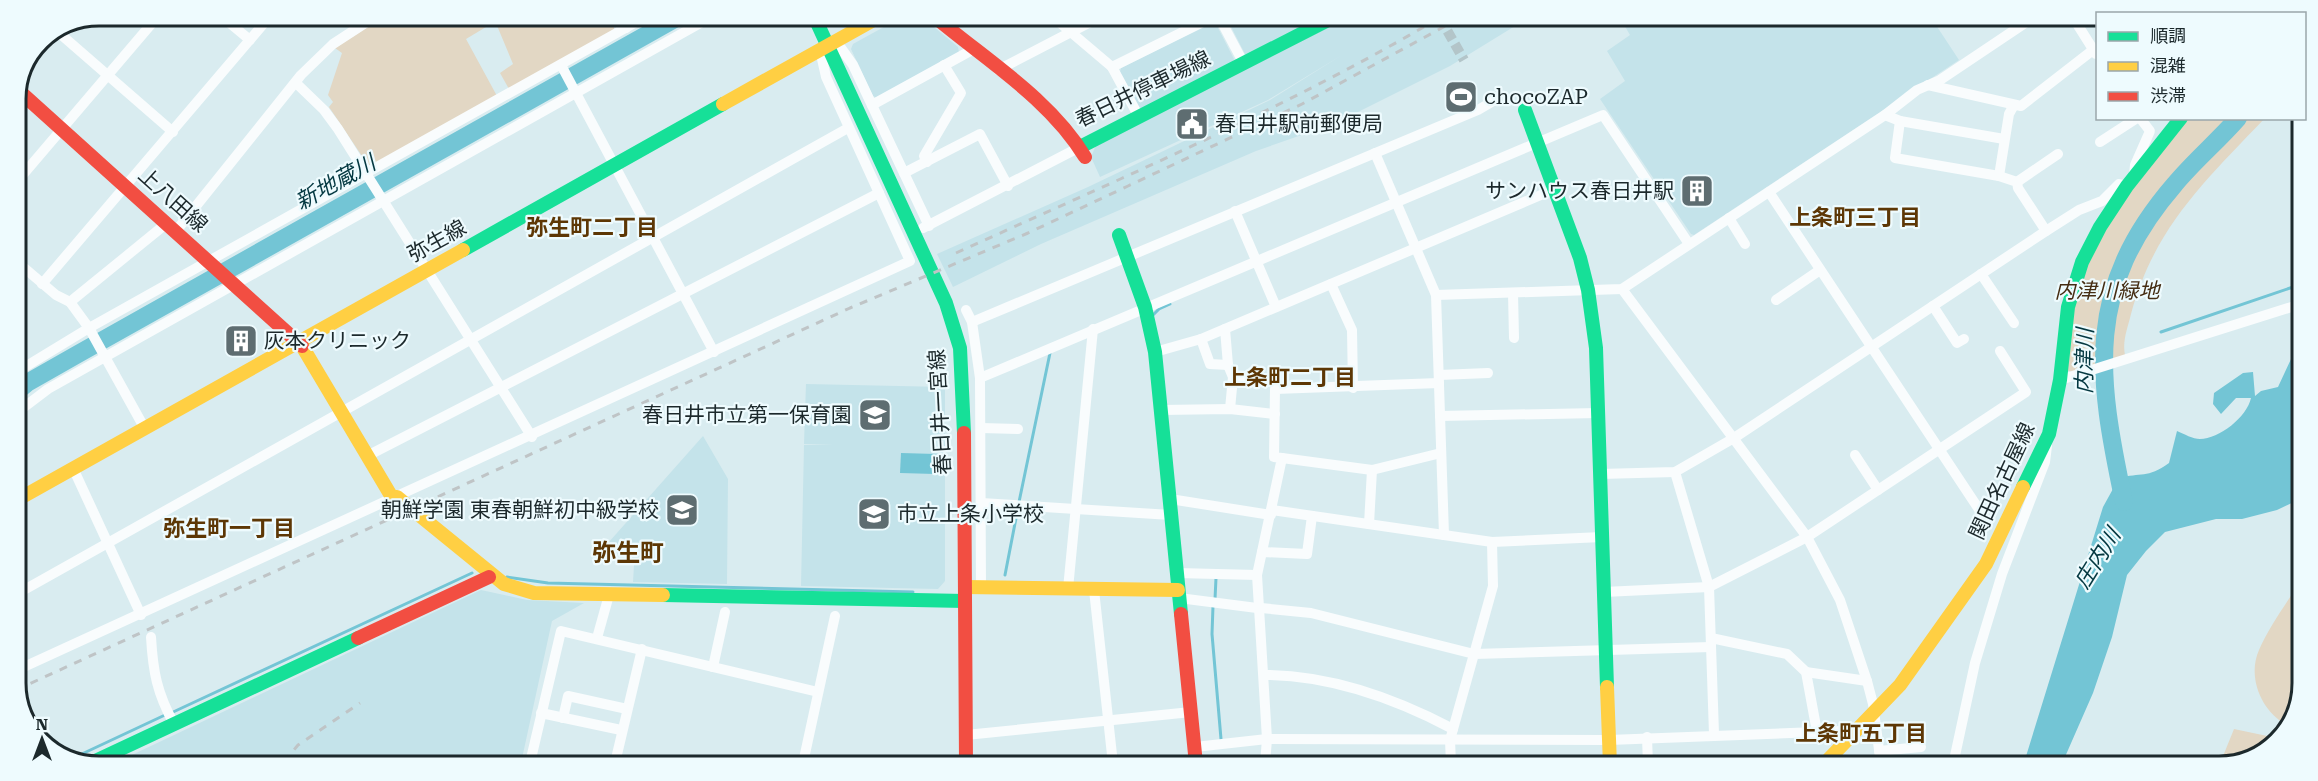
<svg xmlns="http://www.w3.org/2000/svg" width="2318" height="781" viewBox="0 0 2318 781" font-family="'Roboto Serif','Noto Sans JP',serif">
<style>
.built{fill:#c4e3ea}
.green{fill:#e2d7c4}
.water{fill:#73c5d5}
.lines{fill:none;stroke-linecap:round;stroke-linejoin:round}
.stream{stroke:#73c5d5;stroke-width:3}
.river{stroke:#73c5d5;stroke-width:18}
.street-tunnel{stroke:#b3c5c9;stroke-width:10;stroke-dasharray:10 5;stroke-linecap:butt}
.street{stroke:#f9fcfd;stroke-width:10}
.fast{stroke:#16e098;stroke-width:14}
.slow{stroke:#ffcf43;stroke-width:14}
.jam{stroke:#f24e42;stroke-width:14}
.rail{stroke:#bfc4c6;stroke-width:3;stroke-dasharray:8 8;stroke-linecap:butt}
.labels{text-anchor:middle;stroke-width:4.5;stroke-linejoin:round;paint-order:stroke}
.street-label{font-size:21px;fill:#1c292c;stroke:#eefbfe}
.poi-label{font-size:21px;fill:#1c292c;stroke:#eefbfe;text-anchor:start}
.park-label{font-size:21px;font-style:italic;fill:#452d13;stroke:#eefbfe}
.water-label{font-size:22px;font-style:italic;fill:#043841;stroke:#eefbfe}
.neighbourhood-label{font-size:22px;font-weight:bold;fill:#5d3705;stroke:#eefbfe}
.quarter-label{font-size:24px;font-weight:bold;fill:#5d3705;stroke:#eefbfe}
.rim{fill:none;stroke:#1c292c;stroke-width:3}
</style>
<rect width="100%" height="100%" fill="#d9ecf0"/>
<g class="built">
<polygon points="902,17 922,17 958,47 959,52 877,98 873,96 851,49 853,44"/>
<polygon points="1226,17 1323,17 1248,55 1245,54"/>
<polygon points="1347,18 1528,18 1450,66 1336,123 1256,151 1041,244 953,287 937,254 1088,187 1270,100 1342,55 1268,100 1100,177 1091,157 1096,145"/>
<polygon points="1620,18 1932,19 1959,60 1694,235 1691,234 1600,99 1625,81 1607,51 1630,35"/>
<polygon points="1211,23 1216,24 1234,59 1232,64 1143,109 1138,107 1120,72 1121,68"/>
<polygon points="806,384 945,387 945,581 938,589 801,586 804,445 833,445 804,444"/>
<polygon points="703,436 728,479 727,584 633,582 634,565 609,542"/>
<polygon points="481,590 527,600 584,603 552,621 521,763 117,762"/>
</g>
<g class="green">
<polygon points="385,16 480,16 486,27 466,39 497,96 372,165 368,165 329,107 333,102 328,95 342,53 335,48"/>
<polygon points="493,16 601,16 614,25 614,30 509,89 500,73 513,64"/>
<path d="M2186,119H2264C2205,181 2154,228 2131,314C2128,327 2122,341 2125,355L2073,372L2065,370L2077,286L2110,217Z"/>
<path d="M2300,582L2299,709L2287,725C2261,711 2247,677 2259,650C2269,627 2286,604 2300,582Z"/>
<polygon points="2234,729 2272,737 2277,740 2270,749 2219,766"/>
</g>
<g class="water">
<path d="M2301,351L2300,499L2277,510L2242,519H2216L2165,532L2146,551L2127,575L2112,637L2093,693L2061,766H2023L2103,507L2119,478C2141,472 2147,479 2169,463L2177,431C2184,434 2193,439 2200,439C2219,439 2247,417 2251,398H2236L2221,414L2213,404L2214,393L2243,373L2253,372L2255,396L2261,391L2278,387L2292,357Z"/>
<polygon points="901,453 936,454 935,474 900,473"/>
</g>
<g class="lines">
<g class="stream">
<polyline points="1153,315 1159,309 1170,304"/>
<polyline points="2161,332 2302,284"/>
<polyline points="1019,502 1050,353"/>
<polyline points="1005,575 1018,508"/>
<polyline points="507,577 548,583 913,592"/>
<polyline points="1215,599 1216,578"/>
<polyline points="1213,606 1212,634 1221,739"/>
<polyline points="171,713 472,573"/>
<polyline points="69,760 165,715"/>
</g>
<g class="river">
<polyline points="15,393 27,383 78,354 680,16"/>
<path d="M2124,502C2097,375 2084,289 2175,184C2194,161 2218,141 2238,118"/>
</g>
<polyline class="street-tunnel" points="1440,18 1464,60"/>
<g class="street">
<polyline points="220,15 250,40"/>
<polyline points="608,16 626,28 630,16"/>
<polyline points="1053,17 1112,67 1139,117"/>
<polyline points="1219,17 1244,64"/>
<polyline points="2074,19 2096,54"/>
<polyline points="58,32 173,132"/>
<polyline points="29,63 50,35"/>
<polyline points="561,65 714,352"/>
<polyline points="1112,67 1213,17"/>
<polyline points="998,70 1100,17"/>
<polyline points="296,83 324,110 338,129 532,437"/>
<polyline points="1928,85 2021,106 2093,50"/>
<polyline points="872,105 972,50"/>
<polyline points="1885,115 1900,121 2004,139"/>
<polyline points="1900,121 1895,158 1999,176 2017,182 2018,188 2046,231"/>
<polyline points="2100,142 2137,118"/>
<polyline points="1375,153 1436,295 1444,535"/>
<polyline points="927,162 924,156 961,93 944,65"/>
<polyline points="904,173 980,134 1008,186"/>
<polyline points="2134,175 2135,165 2150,131 2140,118"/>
<polyline points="1999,176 2009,114 2014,105"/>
<polyline points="2017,182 2058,154"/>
<polyline points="15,184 159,15"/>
<polyline points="1769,192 1986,520"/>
<polyline points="1235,211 1276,307"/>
<polyline points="1729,218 1745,244"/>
<polyline points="923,228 1080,147"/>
<polyline points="176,231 301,75 333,44 376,16"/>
<polyline points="15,260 56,295 70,302 89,328 145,429"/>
<polyline points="1981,274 2014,323"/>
<polyline points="42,284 271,15"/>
<polyline points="1331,284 1352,330 1353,388"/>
<polyline points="1622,289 1807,537 1840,600 1867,681 1873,704 1881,765"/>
<polyline points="1513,293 1514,338"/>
<polyline points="1436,295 1622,289 1885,115 1917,90 1940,80 2031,19"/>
<polyline points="1776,300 1820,270"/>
<polyline points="70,302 167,223"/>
<polyline points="1933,306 1957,343 1964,339"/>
<polyline points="966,310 972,322 980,378 981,588"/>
<polyline points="972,322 1478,110 1495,100"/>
<polyline points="1225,329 1228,365 1233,377 1230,409"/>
<polyline points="1201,339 1210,364 1228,365"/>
<polyline points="1155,352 1201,339 1555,189"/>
<polyline points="15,373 89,328 647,16"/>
<polyline points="1439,375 1488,373"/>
<polyline points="1233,377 1272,379 1278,389"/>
<polyline points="980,378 1603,115 1689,244"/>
<polyline points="2060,380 2301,304"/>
<polyline points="1161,410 1230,409 1275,414"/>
<polyline points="15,414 48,389 713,16"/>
<polyline points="1440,416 1598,413"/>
<polyline points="981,428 1018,429"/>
<polyline points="369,455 879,193"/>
<polyline points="1855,455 1878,490"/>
<polyline points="1282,458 1372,470 1441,453"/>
<polyline points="73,468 141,615"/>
<polyline points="1675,472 1709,587 1714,734"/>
<polyline points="1600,474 1675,472 1734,438 2046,231 2079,210 2102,201 2119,184 2127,186"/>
<polyline points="1170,499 1271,515"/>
<polyline points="981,503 1171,515"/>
<polyline points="1272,510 1492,542 1602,537"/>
<polyline points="1369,524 1372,470"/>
<polyline points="1262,552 1307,554 1312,516"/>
<polyline points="1177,573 1257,575"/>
<polyline points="1068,589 1093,329"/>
<polyline points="1094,590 1113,764"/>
<polyline points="1604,592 1709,587 1807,537 2026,392 2000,351"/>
<polyline points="15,595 848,128"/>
<polyline points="1179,598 1257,608"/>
<polyline points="1261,608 1311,613 1474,654 1711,647"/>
<path d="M151,637C153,672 157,693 174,724"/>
<polyline points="597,638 609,595"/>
<polyline points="1711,638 1787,654 1806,672 1817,732"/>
<polyline points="713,667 725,612"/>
<polyline points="15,671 910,261 826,77 822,59 828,45 841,48 853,65 929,226"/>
<polyline points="1806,672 1867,681"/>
<path d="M1264,675C1329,675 1396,699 1453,729"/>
<polyline points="541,713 621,730"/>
<polyline points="563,718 568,696 627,709"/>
<polyline points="966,735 1191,712"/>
<polyline points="1647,737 1648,765"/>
<polyline points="1195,747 1267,739 1609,740 1842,731 1852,734"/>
<polyline points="1879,751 1921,747"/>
<polyline points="530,763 561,631 818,692"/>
<polyline points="615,763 642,649"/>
<polyline points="803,763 835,616"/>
<polyline points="1265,764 1267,739 1257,575 1282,458 1274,457 1275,389 1439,383"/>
<polyline points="1451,764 1450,740 1493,586 1492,542"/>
<polyline points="1953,765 1975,663 2002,574 2045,462 2047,446"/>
</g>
<g class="fast">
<polyline points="814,16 946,303 960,348 964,433"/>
<polyline points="1525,110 1580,258 1588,290 1596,348 1607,687"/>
<polyline points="1080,147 1334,17"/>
<polyline points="1119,235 1145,307 1155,352 1181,614"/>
<polyline points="463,250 723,104"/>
<polyline points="2023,487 2049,434 2060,380 2068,307 2082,262 2100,227 2127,186 2181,118"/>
<polyline points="663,595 965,601"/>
<polyline points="93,762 358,638"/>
</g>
<g class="slow">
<polyline points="723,104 879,17"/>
<polyline points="302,346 393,499"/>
<polyline points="397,497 504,584 534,593 663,595"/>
<polyline points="15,501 463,250"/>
<polyline points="965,587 1178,590"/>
<polyline points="1607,687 1610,765"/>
<polyline points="1823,765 1900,685 1986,564 2023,487"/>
</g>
<g class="jam">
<path d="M935,17C986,60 1050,99 1085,157"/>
<polyline points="17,89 302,346"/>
<polyline points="964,433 966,763"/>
<polyline points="1181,614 1196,764"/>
<polyline points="358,638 489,577"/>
</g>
<g class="rail">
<path d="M956,253C1119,179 1285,109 1439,18"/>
<polyline points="16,690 850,308 1028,233 1128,186 1302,104 1460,18"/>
<polyline points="284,762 298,745 360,703"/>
</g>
</g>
<defs>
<symbol id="stadium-square" viewBox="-11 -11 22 22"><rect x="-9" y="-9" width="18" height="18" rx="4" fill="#5e6d71" stroke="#eefbfe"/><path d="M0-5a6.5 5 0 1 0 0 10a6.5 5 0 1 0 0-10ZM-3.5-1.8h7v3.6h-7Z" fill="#fff"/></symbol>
<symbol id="civic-square" viewBox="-11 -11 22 22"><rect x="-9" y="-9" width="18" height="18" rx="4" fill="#5e6d71" stroke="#eefbfe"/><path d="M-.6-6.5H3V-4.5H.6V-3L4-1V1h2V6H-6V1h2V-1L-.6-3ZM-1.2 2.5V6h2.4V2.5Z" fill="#fff"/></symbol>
<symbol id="building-square" viewBox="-11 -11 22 22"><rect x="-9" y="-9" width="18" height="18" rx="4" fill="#5e6d71" stroke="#eefbfe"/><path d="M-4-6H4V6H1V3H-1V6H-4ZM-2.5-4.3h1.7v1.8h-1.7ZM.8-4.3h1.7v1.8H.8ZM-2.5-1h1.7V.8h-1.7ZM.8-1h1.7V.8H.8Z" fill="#fff"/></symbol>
<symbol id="school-square" viewBox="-11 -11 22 22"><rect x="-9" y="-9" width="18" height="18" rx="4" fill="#5e6d71" stroke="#eefbfe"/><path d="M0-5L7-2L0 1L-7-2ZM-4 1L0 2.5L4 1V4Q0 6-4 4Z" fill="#fff"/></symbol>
</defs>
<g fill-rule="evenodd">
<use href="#stadium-square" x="1442" y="78" width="38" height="38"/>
<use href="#civic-square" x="1173" y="105" width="38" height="38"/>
<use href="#building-square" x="1678" y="172" width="38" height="38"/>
<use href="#building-square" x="222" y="322" width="38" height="38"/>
<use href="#school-square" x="856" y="396" width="38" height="38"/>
<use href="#school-square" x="663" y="491" width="38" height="38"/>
<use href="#school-square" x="855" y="495" width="38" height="38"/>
</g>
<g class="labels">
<g class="street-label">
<text transform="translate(1143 89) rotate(-26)" y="7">春日井停車場線</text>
<text transform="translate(173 200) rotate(42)" y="7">上八田線</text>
<text transform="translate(437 241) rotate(-29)" y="7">弥生線</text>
<text transform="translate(940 412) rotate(-93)" y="7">春日井一宮線</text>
<text transform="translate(2002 481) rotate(-65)" y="7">関田名古屋線</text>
</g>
<g class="poi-label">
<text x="1484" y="104">chocoZAP</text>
<text x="1215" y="131">春日井駅前郵便局</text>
<text x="1674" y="198" text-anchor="end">サンハウス春日井駅</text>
<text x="264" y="348">灰本クリニック</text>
<text x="852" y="422" text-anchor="end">春日井市立第一保育園</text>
<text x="659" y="517" text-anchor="end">朝鮮学園 東春朝鮮初中級学校</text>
<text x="897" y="521">市立上条小学校</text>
</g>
<g class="park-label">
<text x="2107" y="298">内津川緑地</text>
</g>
<g class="water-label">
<text transform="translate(335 182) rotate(-29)" y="8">新地蔵川</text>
<text transform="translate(2084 361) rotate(-89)" y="8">内津川</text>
<text transform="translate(2097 558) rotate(-58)" y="8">庄内川</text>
</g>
<g class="neighbourhood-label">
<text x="1855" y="225">上条町三丁目</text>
<text x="592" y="235">弥生町二丁目</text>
<text x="1290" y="385">上条町二丁目</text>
<text x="229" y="536">弥生町一丁目</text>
<text x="1861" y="741">上条町五丁目</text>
</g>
<g class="quarter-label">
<text x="628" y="561">弥生町</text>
</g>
</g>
<path d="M0 0H2318V781H0ZM99 26H2219A73 73 0 0 1 2292 99V683A73 73 0 0 1 2219 756H99A73 73 0 0 1 26 683V99A73 73 0 0 1 99 26Z" fill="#eefbfe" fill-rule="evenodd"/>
<path class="rim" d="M99 26H2219A73 73 0 0 1 2292 99V683A73 73 0 0 1 2219 756H99A73 73 0 0 1 26 683V99A73 73 0 0 1 99 26Z"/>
<rect x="2096" y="12" width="210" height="108" fill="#eefbfe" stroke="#9aa7aa" stroke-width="1.5"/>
<rect x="2108" y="32" width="30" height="9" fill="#16e098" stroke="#9aa7aa" stroke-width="1.5"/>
<text x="2150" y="42" font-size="18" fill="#1c292c">順調</text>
<rect x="2108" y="62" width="30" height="9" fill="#ffcf43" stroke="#9aa7aa" stroke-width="1.5"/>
<text x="2150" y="72" font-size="18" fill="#1c292c">混雑</text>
<rect x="2108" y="92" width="30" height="9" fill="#f24e42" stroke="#9aa7aa" stroke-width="1.5"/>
<text x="2150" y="102" font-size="18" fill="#1c292c">渋滞</text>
<g transform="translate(42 739)" stroke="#eefbfe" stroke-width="4.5" paint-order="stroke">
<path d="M0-4.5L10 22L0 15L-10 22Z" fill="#1c292c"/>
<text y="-9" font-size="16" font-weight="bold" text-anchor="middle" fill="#1c292c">N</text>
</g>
</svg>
